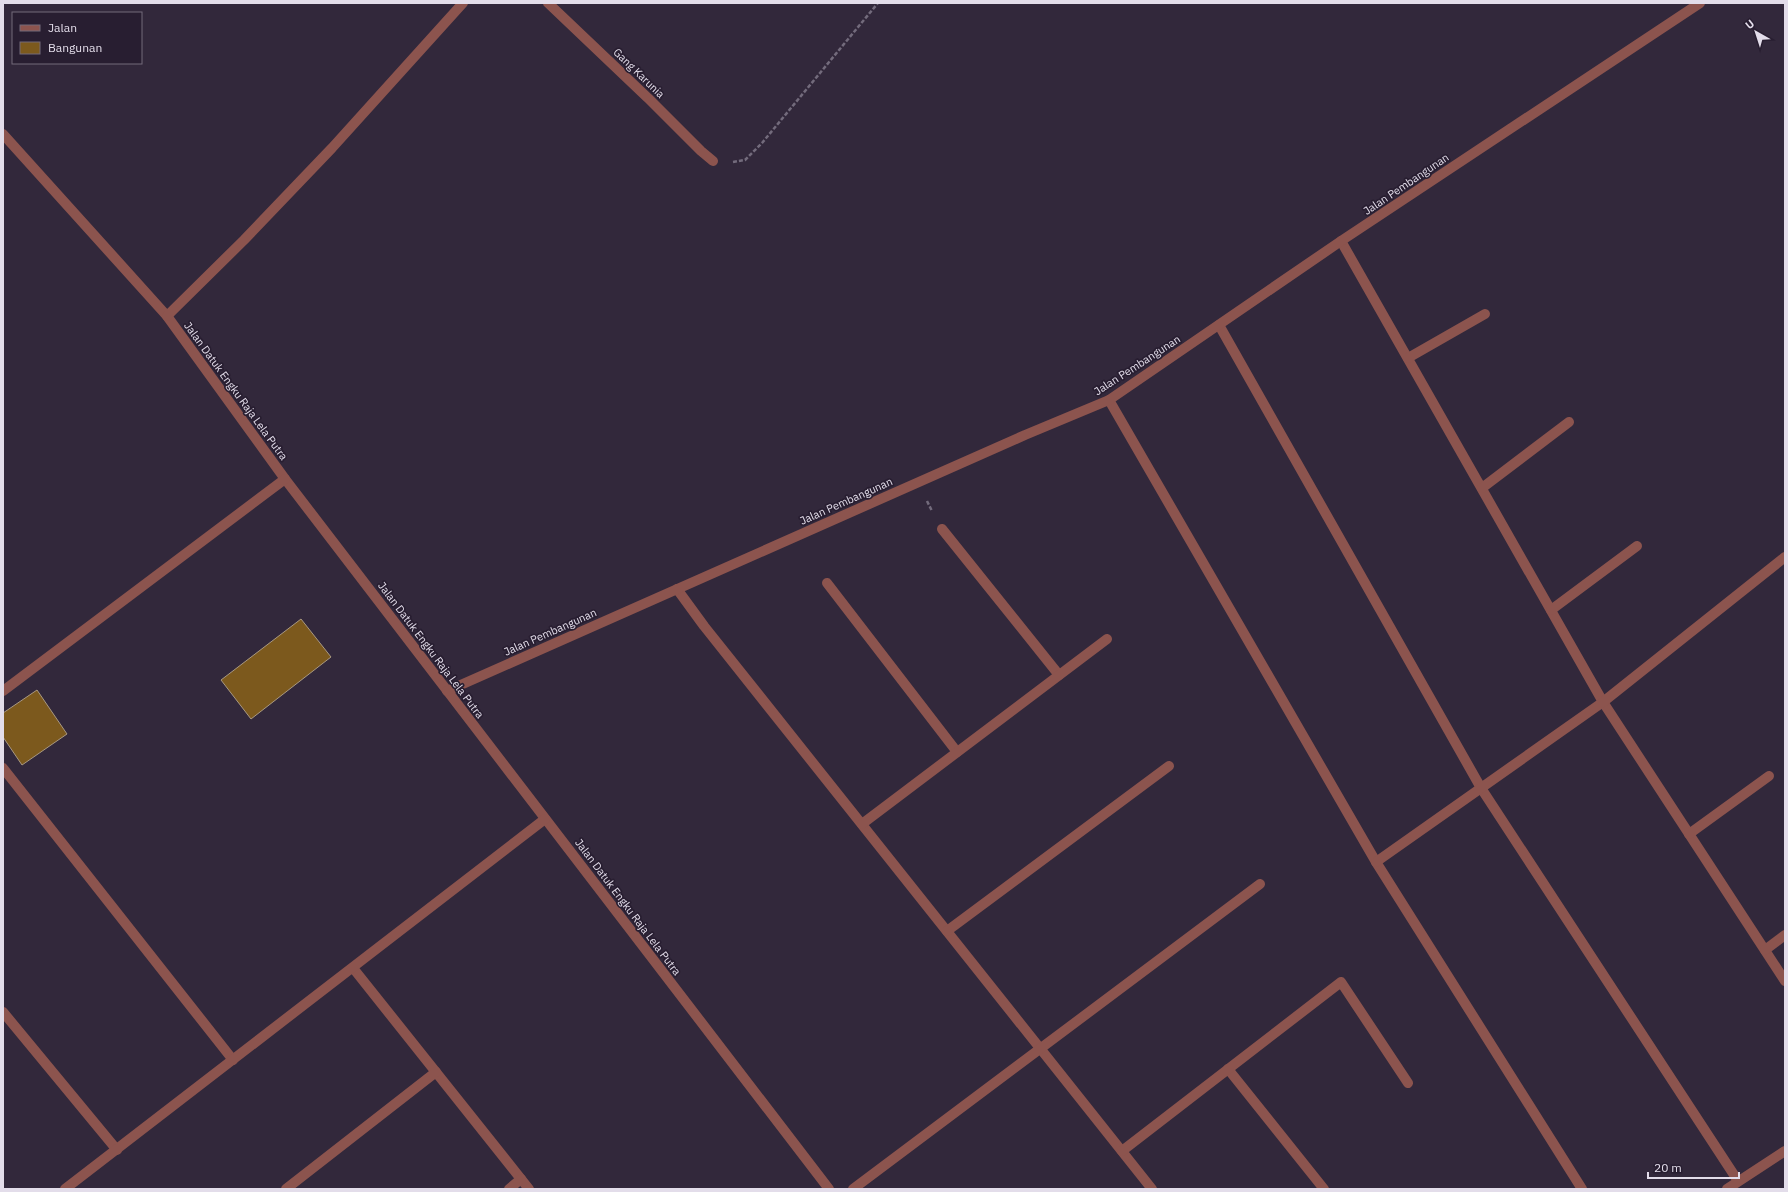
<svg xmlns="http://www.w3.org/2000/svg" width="1788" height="1192" viewBox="0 0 1788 1192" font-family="'IBM Plex Sans',sans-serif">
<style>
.building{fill:#7c591d;stroke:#a89881}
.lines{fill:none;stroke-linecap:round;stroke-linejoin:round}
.path{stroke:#736b7c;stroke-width:2.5;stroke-dasharray:4 2;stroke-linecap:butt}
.minor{stroke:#8c544e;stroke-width:10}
.labels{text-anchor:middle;stroke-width:3.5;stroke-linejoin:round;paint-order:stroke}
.street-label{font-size:11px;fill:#e3ddea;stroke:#281e31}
</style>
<rect width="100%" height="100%" fill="#32283b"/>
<g class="building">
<polygon points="301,619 331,657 251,719 221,680"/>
<polygon points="37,690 67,734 22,765 3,737 3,713"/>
</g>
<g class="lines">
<g class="path">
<polyline points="733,162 745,160 762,143 878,3"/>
<polyline points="927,501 932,511"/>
</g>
<g class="minor">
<polyline points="548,3 648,98 701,151 713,161"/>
<polyline points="3,134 167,316 285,479 829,1189"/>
<polyline points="1341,241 1603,702 1785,981"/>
<polyline points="167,316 244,240 332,148 463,3"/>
<polyline points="1219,325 1481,788 1738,1181"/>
<polyline points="1408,358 1485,314"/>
<polyline points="1109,400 1376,862 1582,1189"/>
<polyline points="1482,488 1569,422"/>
<polyline points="942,529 1059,675"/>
<polyline points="827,583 957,752"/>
<polyline points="677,589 704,626 1152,1189"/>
<polyline points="1551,610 1637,546"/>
<polyline points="3,691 285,479"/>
<polyline points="447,691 1025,435 1109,400 1341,241 1700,3"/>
<polyline points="3,768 233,1060"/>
<polyline points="862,824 1107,639"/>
<polyline points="1689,834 1769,776"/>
<polyline points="1376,862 1603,702 1785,557"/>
<polyline points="947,931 1169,766"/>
<polyline points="1765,950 1785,935"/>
<polyline points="353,968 529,1189"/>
<polyline points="3,1012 117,1150"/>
<polyline points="1228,1069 1324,1189"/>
<polyline points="1122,1151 1341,982 1408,1083"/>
<polyline points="65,1189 545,819"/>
<polyline points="286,1189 436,1072"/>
<polyline points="509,1189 521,1179"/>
<polyline points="853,1189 1260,884"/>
<polyline points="1727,1189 1785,1151"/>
</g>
</g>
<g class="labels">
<g class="street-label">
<text transform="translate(639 73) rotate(44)" y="4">Gang Karunia</text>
<text transform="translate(1406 184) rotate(-34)" y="4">Jalan Pembangunan</text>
<text transform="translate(1137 365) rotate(-33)" y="4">Jalan Pembangunan</text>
<text transform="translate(236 391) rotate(54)" y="4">Jalan Datuk Engku Raja Lela Putra</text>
<text transform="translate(846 501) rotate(-24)" y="4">Jalan Pembangunan</text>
<text transform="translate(550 632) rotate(-24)" y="4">Jalan Pembangunan</text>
<text transform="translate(431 650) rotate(53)" y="4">Jalan Datuk Engku Raja Lela Putra</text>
<text transform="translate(628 907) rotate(53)" y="4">Jalan Datuk Engku Raja Lela Putra</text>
</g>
</g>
<rect width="1788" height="1192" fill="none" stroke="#e3ddea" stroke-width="8"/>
<rect x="12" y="12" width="130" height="52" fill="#281e31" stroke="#736a7b"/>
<rect x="20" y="25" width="20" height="6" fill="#8c544e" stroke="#736a7b"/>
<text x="48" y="32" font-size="12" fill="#e3ddea">Jalan</text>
<rect x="20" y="42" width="20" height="12" fill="#7c591d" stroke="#736a7b"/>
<text x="48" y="52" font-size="12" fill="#e3ddea">Bangunan</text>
<g transform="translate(1756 32) rotate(321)" stroke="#281e31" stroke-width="3" paint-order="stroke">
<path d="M0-3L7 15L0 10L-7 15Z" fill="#e3ddea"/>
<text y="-6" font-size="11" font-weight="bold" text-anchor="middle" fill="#e3ddea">U</text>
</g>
<path d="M1648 1172v6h91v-6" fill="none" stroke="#e3ddea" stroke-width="2"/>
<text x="1654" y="1172" font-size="12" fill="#e3ddea" stroke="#281e31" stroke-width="3" paint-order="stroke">20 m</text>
</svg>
